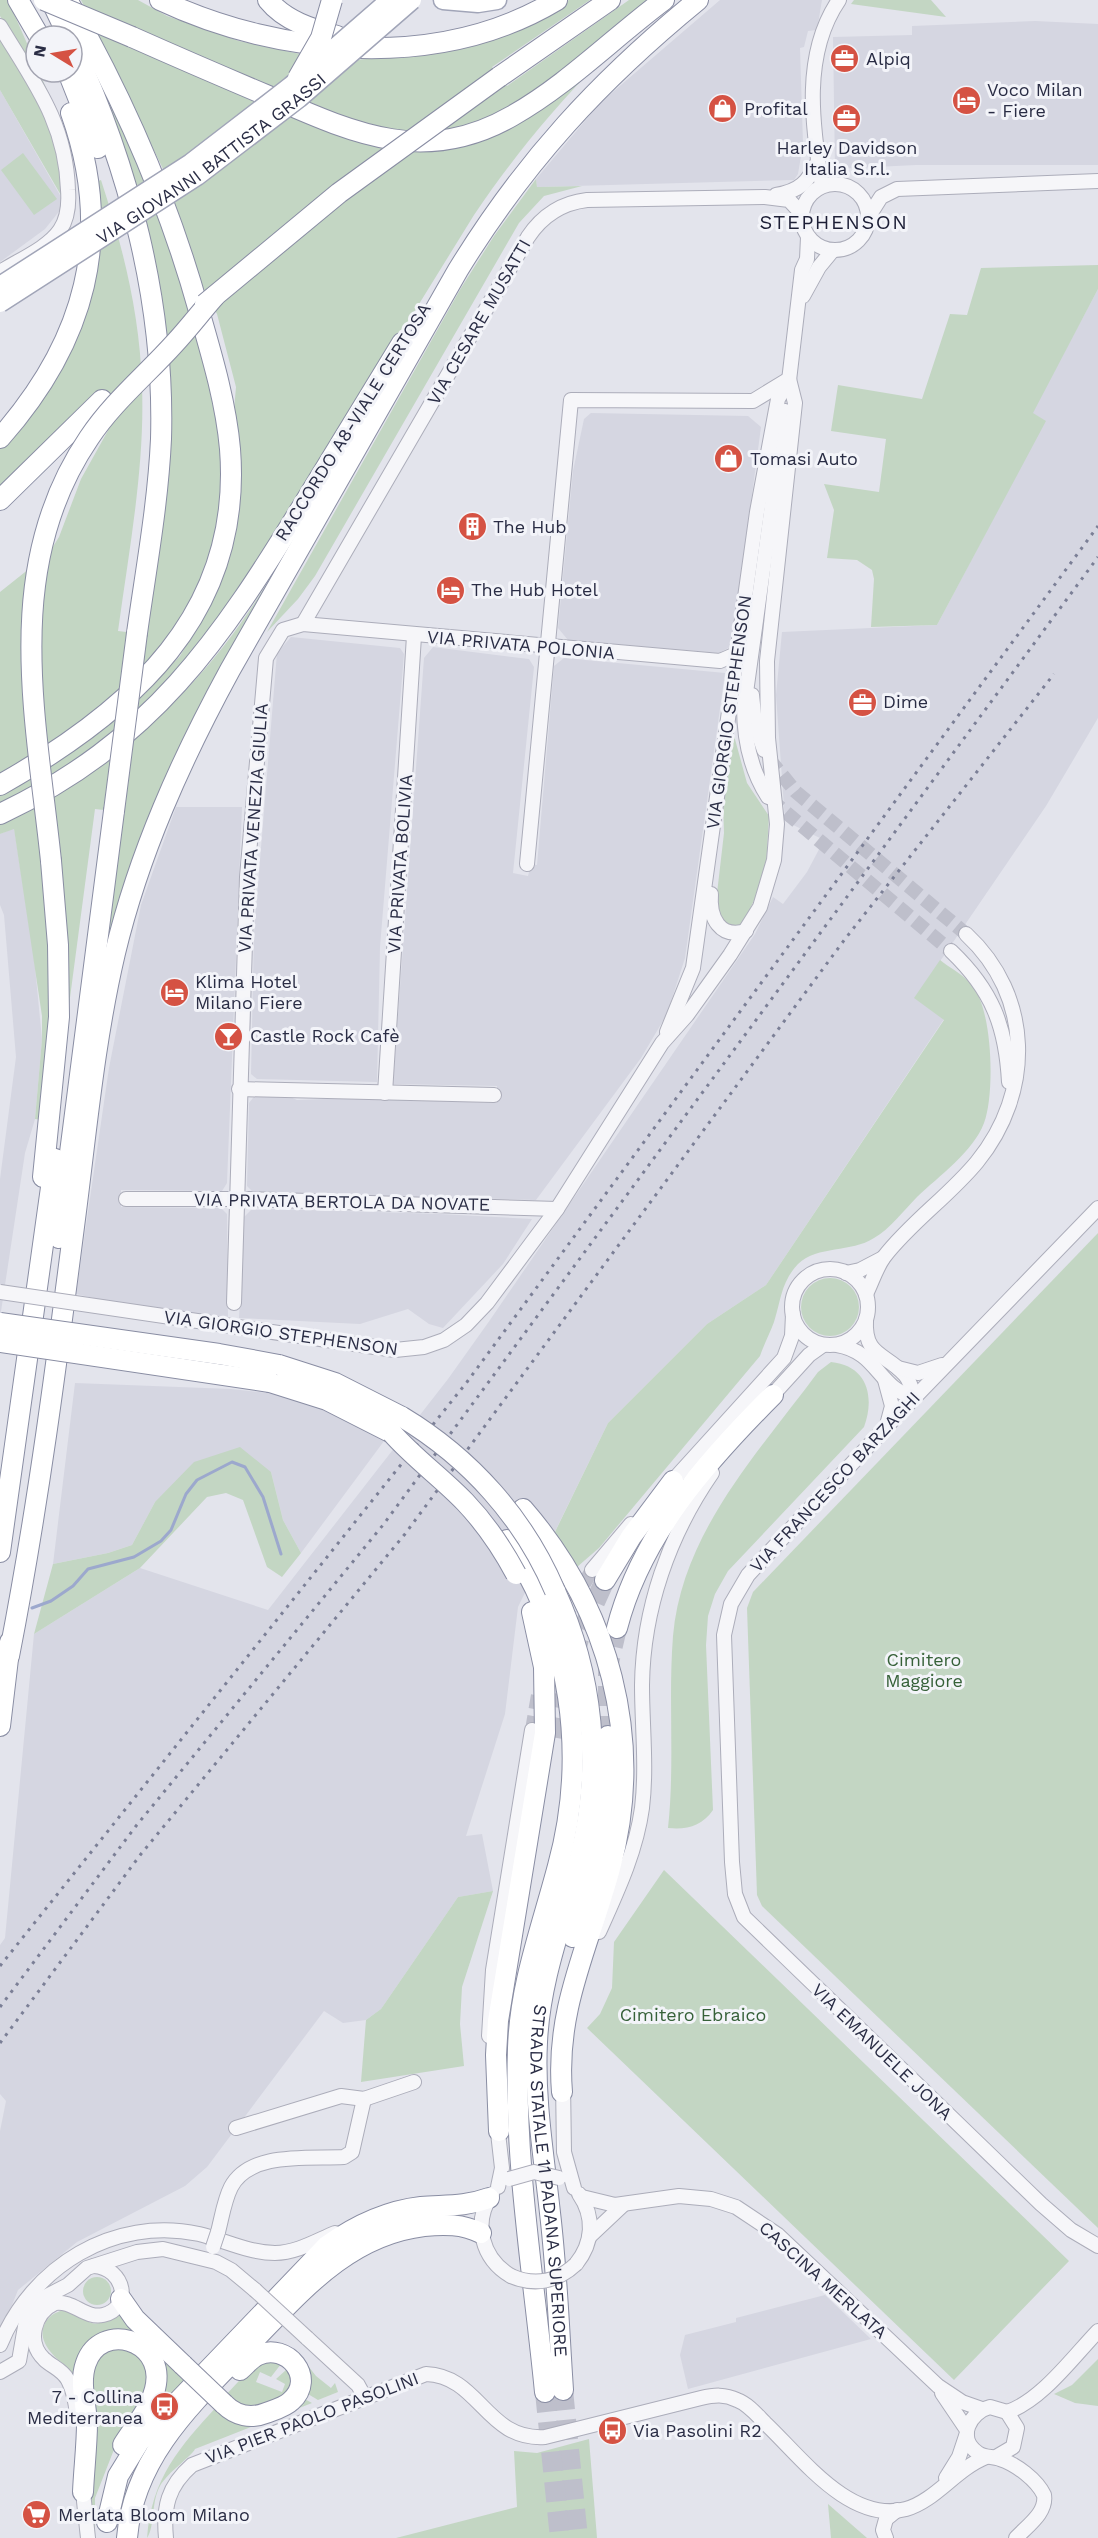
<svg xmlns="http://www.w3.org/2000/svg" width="1098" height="2538" viewBox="0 0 1098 2538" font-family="'Work Sans',sans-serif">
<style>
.built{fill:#d5d6e1}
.green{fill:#c3d6c3}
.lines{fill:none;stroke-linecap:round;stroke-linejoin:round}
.stream{stroke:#9ca8cd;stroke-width:3}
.minor-tunnel{stroke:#bebfcb;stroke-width:14;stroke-dasharray:14 7;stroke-linecap:butt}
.highway-tunnel{stroke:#bebfcb;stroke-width:20;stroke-dasharray:20 10;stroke-linecap:butt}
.minor-casing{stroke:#acadba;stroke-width:16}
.major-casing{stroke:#a1a5b8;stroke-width:21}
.highway-casing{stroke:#898da3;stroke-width:22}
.minor{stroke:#f6f6f9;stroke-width:14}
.major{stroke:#fff;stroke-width:18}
.highway{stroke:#fff;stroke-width:20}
.tram{stroke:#7b7f96;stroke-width:1.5}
.rail{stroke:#7b7f96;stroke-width:3;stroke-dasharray:3 6;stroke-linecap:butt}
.minor-bridge-casing{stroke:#acadba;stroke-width:16;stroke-linecap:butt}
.major-bridge-casing{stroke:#a1a5b8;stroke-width:21;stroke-linecap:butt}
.highway-bridge-casing{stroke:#898da3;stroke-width:22;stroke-linecap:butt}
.minor-bridge{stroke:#f6f6f9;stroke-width:14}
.major-bridge{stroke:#fff;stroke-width:18}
.highway-bridge{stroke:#fff;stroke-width:20}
.labels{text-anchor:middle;stroke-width:6;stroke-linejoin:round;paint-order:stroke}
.poi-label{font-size:18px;fill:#2a2d45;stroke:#f3f4f9;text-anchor:start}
.street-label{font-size:18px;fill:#2a2d45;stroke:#f3f4f9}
.park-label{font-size:18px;fill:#366139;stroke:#f3f4f9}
.neighbourhood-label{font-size:20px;letter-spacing:1.5px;fill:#1c1e36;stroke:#f3f4f9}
</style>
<rect width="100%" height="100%" fill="#e3e4ec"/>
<g class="built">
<polygon points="720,0 822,0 817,30 808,31 804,47 800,48 803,144 798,174 794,180 537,187 536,179 600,103"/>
<polygon points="1035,21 1098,24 1098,165 916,165 835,169 833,37 912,35 912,26"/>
<polygon points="0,90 65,204 45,229 0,262"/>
<polygon points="1098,289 1098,718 1046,806 915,998 944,1019 766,1285 707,1324 608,1423 518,1607 505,1714 466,1836 482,1834 493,1891 458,1897 381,2009 366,2020 343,2023 324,2011 207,2167 185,2186 77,2242 18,2290 0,2335 0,2131 6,2101 0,2094 0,1945 5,1938 34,1634 140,1568 268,1610 448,1379 490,1320 755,934 773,897 783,904 807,872 824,840 785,821 776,695 782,632 937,625 1045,421 1032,413"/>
<polygon points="591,413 748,416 761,427 732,646 719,653 568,640 558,628 573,471 584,419"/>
<polygon points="291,637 400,648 404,654 380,947 377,1082 257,1079 251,1074 254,933 277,653"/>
<polygon points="433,647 529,659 534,667 513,873 528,876 531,864 537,865 554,666 564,658 725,673 685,958 667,1014 641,1058 536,1200 253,1192 247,1186 249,1103 256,1094 286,1095 297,1100 351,1098 497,1103 497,1086 393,1084 424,658"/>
<polygon points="176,807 242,807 227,1183 222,1191 121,1190 121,1207 221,1208 227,1214 228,1320 143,1309 76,1294 109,1068 141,905"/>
<polygon points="14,828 34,957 42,1039 35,1119 25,1153 0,1318 0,1179 16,1057 4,915 0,905 0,834"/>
<polygon points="278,1209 440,1214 532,1219 503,1264 443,1328 429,1324 408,1309 360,1324 239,1318 244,1217 251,1210"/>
<polygon points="75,1383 231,1389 294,1396 324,1402 387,1437 301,1553 283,1520 271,1472 155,1502 132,1545 108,1553 53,1564"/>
<polygon points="825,2295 871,2339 688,2389 680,2355 685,2335 736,2322 736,2318"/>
</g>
<g class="green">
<polygon points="0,0 8,0 36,64 36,72 39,72 49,94 0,16"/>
<path d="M81,0H138L167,16L239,41L300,54L355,60L447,52L479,44L521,28L569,0H590L492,67L507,86L629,0H654L543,91L464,132L344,136C391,150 448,157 494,135C532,117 566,86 600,61C553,109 511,160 474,215L238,597L172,682L89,753L0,807V796L32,778L136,701L180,656L214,599L232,545L237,518L240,458L234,410L236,387L217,314L203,288L163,169Z"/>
<polygon points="854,0 931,0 946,17 851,4"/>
<polygon points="0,34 50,117 64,161 62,197 0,90"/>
<path d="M85,61L93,62L161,216L201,350L221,443L220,514L210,563L172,637L107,706L0,778V592L49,553L59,537L81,479L115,418L94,393L0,488V447L67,351L96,182L101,180C123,247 140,315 142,386C145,467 129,550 118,631L143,634L166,363Z"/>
<polygon points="23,153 57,199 34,215 1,170"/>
<polygon points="536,179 537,187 582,186 544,196 519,223 315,576 298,599 267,632 461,288 494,236"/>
<polygon points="1098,265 1098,289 1033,413 1046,421 937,625 871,627 874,579 872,570 857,560 827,558 834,510 824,484 879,492 886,439 831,431 838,385 922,399 950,314 967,315 981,268"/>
<path d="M319,496L201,711L92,1047L121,812L95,809L64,1043L53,962L44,1120L35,1119L42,1039V1016L14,829L0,834V825C88,783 162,724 223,647C260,600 289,546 319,496Z"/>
<polygon points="733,732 747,783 769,816 766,868 761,886 743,923 737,926 725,923 717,911 716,902 724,833 723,801"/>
<path d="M940,960C950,968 964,975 972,985C993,1010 995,1094 984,1123C973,1152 939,1176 917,1197C904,1210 890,1229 874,1238C851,1253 818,1245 798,1264C781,1282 781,1300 774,1322C770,1333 764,1344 760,1356L599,1548L577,1567L554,1534L608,1423L707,1324L766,1285L944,1020L914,998Z"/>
<polygon points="1098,1233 1098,2228 762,1906 757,1895 747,1608 753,1592"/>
<circle cx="830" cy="1307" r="29"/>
<path d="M831,1362C868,1366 875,1397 864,1427L728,1571L715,1594L708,1616L706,1645L713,1810C702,1826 687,1830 668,1828C675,1764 668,1700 673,1636C682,1532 759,1452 818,1372Z"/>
<polygon points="240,1447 271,1472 283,1520 301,1553 282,1577 267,1567 243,1500 226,1493 207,1497 140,1568 34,1634 53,1564 108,1553 132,1545 155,1502 194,1462"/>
<polygon points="664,1870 1069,2261 954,2380 587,2028 600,2014 612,1988 614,1942"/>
<polygon points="493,1891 462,1987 460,2024 464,2066 361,2082 366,2020 381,2009 458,1897"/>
<circle cx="97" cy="2291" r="14"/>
<path d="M63,2309C94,2321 88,2333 123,2312L189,2377L144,2425L160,2388L126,2333L78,2378C70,2375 68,2367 61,2362C46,2350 33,2331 52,2315C56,2312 60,2312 63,2309Z"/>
<polygon points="122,2346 147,2361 148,2389 115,2447 95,2498 95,2536 92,2536 88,2498 88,2379 100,2352"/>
<polygon points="273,2357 281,2364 271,2377 260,2372 256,2382 282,2392 285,2384 276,2379 286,2370 293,2369 291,2395 252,2412 224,2397 251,2368"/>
<polygon points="1098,2359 1098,2406 1075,2403 1054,2394 1072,2385"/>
<polygon points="305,2362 316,2376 331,2388 335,2383 338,2392 318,2400 303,2391"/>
<path d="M301,2397L312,2403L195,2449C192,2456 168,2472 160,2486C151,2502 155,2527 147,2538C152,2477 179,2448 218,2405L225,2412Z"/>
<polygon points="589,2439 597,2538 396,2538 517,2507 514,2451 537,2453"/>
<polygon points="828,2504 867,2538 831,2538"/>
</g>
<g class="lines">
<polyline class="stream" points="32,1608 51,1601 73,1586 88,1569 134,1557 161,1541 171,1530 186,1494 197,1480 232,1462 245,1467 263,1497 281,1554"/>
<g class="minor-tunnel">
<polyline points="769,759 796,792 966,934"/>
<polyline points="770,799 951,951"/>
<polyline points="563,1620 592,1570"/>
<polyline points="532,1730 538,1695"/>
</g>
<g class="highway-tunnel">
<polyline points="574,1658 580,1635 605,1580"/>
<polyline points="608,1736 608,1667 617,1628"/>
<polyline points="557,1738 565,1695"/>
<polyline points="563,2390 578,2538"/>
<polyline points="545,2392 560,2538"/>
</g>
<defs>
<g id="minor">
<path d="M0,26C33,81 66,122 68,190C69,203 68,218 60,230C48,248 19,260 0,272"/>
<circle cx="835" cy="217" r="33"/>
<path d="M822,186C812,125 802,54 839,0"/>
<path d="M776,195C800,191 808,182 818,161"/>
<polyline points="869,216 881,197 897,189 1098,181"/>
<polyline points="803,296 819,267 833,250"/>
<polyline points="788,389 802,270 807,259 808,237"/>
<path d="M303,624L528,237C542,216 561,203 587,200L765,197L789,200L802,214"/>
<polyline points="752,695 755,724 764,750"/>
<path d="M768,797C750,769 744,740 744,707L785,411"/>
<polyline points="527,864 571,400 753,401 789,379"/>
<path d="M711,894C709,918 720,939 746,931"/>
<path d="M951,951C992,990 1006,1026 1009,1082"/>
<polyline points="667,1032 693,968 757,512 778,399 787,384"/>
<polyline points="239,1089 494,1095"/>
<polyline points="385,1093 414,636"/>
<polyline points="126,1199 248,1199 557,1209"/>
<polyline points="1098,1208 887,1426 748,1575 731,1604 724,1635 732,1862 735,1894 744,1917 1041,2204 1071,2230 1098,2246"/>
<circle cx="830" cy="1307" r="38"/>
<polyline points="846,1273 860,1270 883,1258"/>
<path d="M866,1294C872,1282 876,1268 884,1257C911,1222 949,1196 977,1162C1034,1092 1033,996 966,934"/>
<polyline points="234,1303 247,877 266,658 283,630 303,624 720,661 736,654"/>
<path d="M866,1320C864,1357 886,1353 905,1375C910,1381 912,1390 915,1397"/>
<path d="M837,1345C879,1352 878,1390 915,1397"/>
<polyline points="395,1350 424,1347 444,1340 466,1325 487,1303 557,1209 662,1043 687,1015 730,955 760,907 774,860 777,824 768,738 767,661 795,403 789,379"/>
<polyline points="898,1368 918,1373 942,1365"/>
<polyline points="885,1380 892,1406 887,1425"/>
<polyline points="768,1400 809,1355 823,1345"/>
<polyline points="668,1486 784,1358 792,1336 793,1314"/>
<polyline points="592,1570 631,1524"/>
<path d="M599,1932C617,1892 636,1852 642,1808C647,1767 642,1726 642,1685C643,1609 669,1535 712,1473"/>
<polyline points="489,2036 493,1970 532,1730"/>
<polyline points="563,2083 564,2152 574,2188"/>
<polyline points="497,2124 502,2168 498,2187"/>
<polyline points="236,2128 341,2096 364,2099 414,2082"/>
<path d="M492,2194C472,2223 482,2259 511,2276"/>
<polyline points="582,2197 615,2205 679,2196 711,2199 736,2207 778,2235 938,2386 962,2402 982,2409"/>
<path d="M218,2232C222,2217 224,2201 231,2187C250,2151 309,2159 344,2157L352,2152L364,2099"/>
<polyline points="589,2237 623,2205"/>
<path d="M576,2264C593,2243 595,2217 579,2194"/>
<polyline points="307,2338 358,2385 364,2396"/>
<path d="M0,2345C32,2266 114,2216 199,2234C224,2240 249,2253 275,2253C296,2253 316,2241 335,2233"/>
<polyline points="0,2372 19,2361 27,2315 39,2300 68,2285 87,2268 137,2252 163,2249 216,2262 231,2270 255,2290"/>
<polyline points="942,2393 967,2430"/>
<path d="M1007,2412C1041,2401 1073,2357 1098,2331"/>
<path d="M77,2416C76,2404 74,2391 68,2380C62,2369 52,2367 44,2359C26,2342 34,2313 55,2303C73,2300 85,2319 103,2315C133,2308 125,2268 94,2266"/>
<path d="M996,2457L1013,2447L1017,2428L1007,2412L990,2407C970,2412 956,2438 978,2453C985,2458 993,2456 1000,2459C1016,2464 1037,2480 1044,2495C1047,2513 1027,2526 1016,2538"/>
<polyline points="946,2478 959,2457 967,2433"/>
<polyline points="82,2483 88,2538"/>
<path d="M166,2538C163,2507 168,2486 192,2465L426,2374C480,2376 486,2441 545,2437L701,2398C714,2395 725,2394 737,2400C748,2404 757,2415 765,2423C802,2458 850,2524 906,2509C935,2501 956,2469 986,2457"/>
<polyline points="886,2538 883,2530 886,2519 897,2510"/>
</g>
<polyline id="major" points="443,0 478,3 497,0"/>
<g id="highway">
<polyline points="18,0 39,36"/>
<polyline points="51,0 68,36"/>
<path d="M160,0C281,57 439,71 557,0"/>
<path d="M268,0C285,21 312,29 337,36"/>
<path d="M132,37C177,57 221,76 266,95C351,132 423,167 512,116C567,85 613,38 664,0"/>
<path d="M72,44C129,167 165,303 161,439C158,504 146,569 137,633"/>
<polyline points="68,72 98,148"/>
<polyline points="499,77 610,0"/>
<path d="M0,438C85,342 115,236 71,113"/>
<polyline points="0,500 102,400"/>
<path d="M0,785C131,711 243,614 230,449C226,403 212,356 199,311C169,203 125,102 70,5"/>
<path d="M0,814C152,742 220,641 305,502C337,449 370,396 402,343"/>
<polyline points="43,1177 59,1017 58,945 51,861"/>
<polyline points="59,1238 114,811"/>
<polyline points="279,1365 335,1383 402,1417"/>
<polyline points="270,1382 327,1400 392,1433"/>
<path d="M523,1509C609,1608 645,1740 610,1868C589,1946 555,2009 562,2092"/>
<path d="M507,1540C572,1635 588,1756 558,1866C542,1927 520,1984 518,2048C514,2162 534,2278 545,2392"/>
<polyline points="0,1552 55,1159"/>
<polyline points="605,1580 631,1537 673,1481"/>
<path id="s1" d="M555,1591C593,1674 603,1768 580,1857C564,1919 540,1977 537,2042C534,2100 544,2156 550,2213C557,2272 559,2331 563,2390"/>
<path d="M617,1628C641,1535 706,1462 773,1395"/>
<path d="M9,1656C38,1508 57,1360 76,1211C87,1125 95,1038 115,953C139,853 181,760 230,670L458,270C525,161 599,81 698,0"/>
<polyline points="0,1726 10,1642"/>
<path d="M573,1937C595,1871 609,1806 608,1736"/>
<polyline points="499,2131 496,2055 498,2021 545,1733 544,1667 532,1612"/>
<polyline points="121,2299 135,2319 183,2365"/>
<path d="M224,2404C236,2416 251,2419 266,2413C274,2410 285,2407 291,2401C317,2378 287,2342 258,2355C251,2358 246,2365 240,2370"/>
<path d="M83,2492C84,2469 87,2445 87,2423C86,2403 79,2382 86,2363C101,2321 163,2339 156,2384C153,2406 134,2427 123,2445"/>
<path d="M107,2522L118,2476L139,2442L327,2246C355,2226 386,2211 421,2207C446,2205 464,2207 489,2198"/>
<path d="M127,2538C134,2454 196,2400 251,2343C301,2292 348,2235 424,2226C445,2224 462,2224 481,2233"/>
</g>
</defs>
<use href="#minor" class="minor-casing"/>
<use href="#major" class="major-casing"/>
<use href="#highway" class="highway-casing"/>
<use href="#minor" class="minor"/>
<use href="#major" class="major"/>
<use href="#highway" class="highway"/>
<polyline class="tram" points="0,298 195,172 296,94 405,0"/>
<g class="rail">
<polyline points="0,1966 467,1382 1098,526"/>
<polyline points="0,2007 136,1826 383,1525 1098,557"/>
<polyline points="0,2043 141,1854 405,1534 845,939 1054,674"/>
</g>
<defs>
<g id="minor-bridge">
<polyline points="0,1292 395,1350"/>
<polyline points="509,2179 534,2172 559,2178"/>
<polyline points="213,2247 218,2232"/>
<path d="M511,2276C534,2286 557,2282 576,2264"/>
<polyline points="255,2290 307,2338"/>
</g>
<g id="major-bridge">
<polyline points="0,286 191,163 291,86 390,0"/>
<path id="s2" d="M0,303L197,176L299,98L412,0"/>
</g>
<g id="highway-bridge">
<polyline points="44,0 132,37"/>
<polyline points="298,78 321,38 332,0"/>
<polyline points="205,304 339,193 499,77"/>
<polyline points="114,811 137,633"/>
<path d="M51,861C36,717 1,567 89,438C113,402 145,376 174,344C188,329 201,312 215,296"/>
<polyline points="0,1323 219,1354 279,1365"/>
<polyline points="0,1342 270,1382"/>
<path d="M402,1417C470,1458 524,1518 555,1591"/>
<path d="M392,1433C414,1458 442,1478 465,1502C486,1524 502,1548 516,1574"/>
<polyline points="183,2365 224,2404"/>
</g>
</defs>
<use href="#minor-bridge" class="minor-bridge-casing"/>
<use href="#major-bridge" class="major-bridge-casing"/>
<use href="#highway-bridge" class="highway-bridge-casing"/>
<use href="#minor-bridge" class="minor-bridge"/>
<use href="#major-bridge" class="major-bridge"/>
<use href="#highway-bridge" class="highway-bridge"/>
</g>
<defs>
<symbol id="office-disc" viewBox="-11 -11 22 22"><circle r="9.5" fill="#d55243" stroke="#f3f4f9"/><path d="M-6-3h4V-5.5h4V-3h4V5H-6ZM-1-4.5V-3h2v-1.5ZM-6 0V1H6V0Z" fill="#fff"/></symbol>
<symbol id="hotel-disc" viewBox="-11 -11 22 22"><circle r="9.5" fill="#d55243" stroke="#f3f4f9"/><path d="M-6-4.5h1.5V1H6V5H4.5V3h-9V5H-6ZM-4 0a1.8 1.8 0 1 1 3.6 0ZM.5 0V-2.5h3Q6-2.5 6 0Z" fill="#fff"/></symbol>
<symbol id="shop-disc" viewBox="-11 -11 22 22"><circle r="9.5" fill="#d55243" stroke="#f3f4f9"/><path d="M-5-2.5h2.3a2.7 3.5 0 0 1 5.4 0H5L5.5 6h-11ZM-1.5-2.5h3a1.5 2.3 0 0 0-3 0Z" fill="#fff"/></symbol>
<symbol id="building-disc" viewBox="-11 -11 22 22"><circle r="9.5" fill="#d55243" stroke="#f3f4f9"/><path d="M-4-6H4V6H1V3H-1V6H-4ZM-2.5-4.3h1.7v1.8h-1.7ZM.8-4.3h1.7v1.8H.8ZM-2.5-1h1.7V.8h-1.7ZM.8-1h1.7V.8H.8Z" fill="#fff"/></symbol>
<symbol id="bar-disc" viewBox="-11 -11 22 22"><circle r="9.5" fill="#d55243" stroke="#f3f4f9"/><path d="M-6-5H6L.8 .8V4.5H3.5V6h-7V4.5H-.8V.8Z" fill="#fff"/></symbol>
<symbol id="bus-disc" viewBox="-11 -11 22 22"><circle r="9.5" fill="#d55243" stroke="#f3f4f9"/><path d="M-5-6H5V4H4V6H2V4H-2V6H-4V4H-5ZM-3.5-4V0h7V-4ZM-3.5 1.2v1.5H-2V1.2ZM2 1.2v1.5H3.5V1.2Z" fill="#fff"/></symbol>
<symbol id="supermarket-disc" viewBox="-11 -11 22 22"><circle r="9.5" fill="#d55243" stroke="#f3f4f9"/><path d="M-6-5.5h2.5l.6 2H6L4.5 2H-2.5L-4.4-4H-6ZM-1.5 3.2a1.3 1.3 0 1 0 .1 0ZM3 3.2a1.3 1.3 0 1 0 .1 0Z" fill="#fff"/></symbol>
</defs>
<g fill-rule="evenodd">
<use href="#office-disc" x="828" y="42" width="33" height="33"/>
<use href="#hotel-disc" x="950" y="84" width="33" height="33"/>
<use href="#shop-disc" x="706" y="92" width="33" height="33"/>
<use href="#office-disc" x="830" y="102" width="33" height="33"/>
<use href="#shop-disc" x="712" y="442" width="33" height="33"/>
<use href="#building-disc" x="456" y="510" width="33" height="33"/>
<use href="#hotel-disc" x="434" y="574" width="33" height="33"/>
<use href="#office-disc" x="846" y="686" width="33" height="33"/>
<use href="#hotel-disc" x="158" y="976" width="33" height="33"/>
<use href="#bar-disc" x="212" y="1020" width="33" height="33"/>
<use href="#bus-disc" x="148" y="2390" width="33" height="33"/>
<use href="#bus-disc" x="596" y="2414" width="33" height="33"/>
<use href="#supermarket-disc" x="20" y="2498" width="33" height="33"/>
</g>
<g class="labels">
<g class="poi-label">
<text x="866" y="65">Alpiq</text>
<text x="987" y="96">Voco Milan<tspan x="987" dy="21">- Fiere</tspan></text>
<text x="744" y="115">Profital</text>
<text x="847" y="154" text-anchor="middle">Harley Davidson<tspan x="847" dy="21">Italia S.r.l.</tspan></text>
<text x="750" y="465">Tomasi Auto</text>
<text x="493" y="533">The Hub</text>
<text x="471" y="596">The Hub Hotel</text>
<text x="883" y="708">Dime</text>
<text x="195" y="988">Klima Hotel<tspan x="195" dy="21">Milano Fiere</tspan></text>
<text x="250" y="1042">Castle Rock Cafè</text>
<text x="143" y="2403" text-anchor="end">7 - Collina<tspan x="143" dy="21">Mediterranea</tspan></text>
<text x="633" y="2437">Via Pasolini R2</text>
<text x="58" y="2521">Merlata Bloom Milano</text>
</g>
<g class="street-label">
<text dy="6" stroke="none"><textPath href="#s2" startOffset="256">VIA GIOVANNI BATTISTA GRASSI</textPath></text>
<text transform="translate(479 322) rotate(-60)" y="6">VIA CESARE MUSATTI</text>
<text transform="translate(353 422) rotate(-58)" y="6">RACCORDO A8-VIALE CERTOSA</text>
<text transform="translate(521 645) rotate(5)" y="6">VIA PRIVATA POLONIA</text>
<text transform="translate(729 712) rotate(-82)" y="6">VIA GIORGIO STEPHENSON</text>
<text transform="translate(253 828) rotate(-86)" y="6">VIA PRIVATA VENEZIA GIULIA</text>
<text transform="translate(400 864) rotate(-86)" y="6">VIA PRIVATA BOLIVIA</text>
<text transform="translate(342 1202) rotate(1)" y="6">VIA PRIVATA BERTOLA DA NOVATE</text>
<text transform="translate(281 1333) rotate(8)" y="6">VIA GIORGIO STEPHENSON</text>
<text transform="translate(835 1482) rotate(-47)" y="6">VIA FRANCESCO BARZAGHI</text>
<text transform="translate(882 2052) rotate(44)" y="6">VIA EMANUELE JONA</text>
<text dy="6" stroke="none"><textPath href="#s1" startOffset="602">STRADA STATALE 11 PADANA SUPERIORE</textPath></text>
<text transform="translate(823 2280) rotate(42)" y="6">CASCINA MERLATA</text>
<text transform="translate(312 2418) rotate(-21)" y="6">VIA PIER PAOLO PASOLINI</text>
</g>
<g class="park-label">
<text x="924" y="1666">Cimitero<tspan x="924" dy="21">Maggiore</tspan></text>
<text x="693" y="2021">Cimitero Ebraico</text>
</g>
<g class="neighbourhood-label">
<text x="834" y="229">STEPHENSON</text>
</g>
</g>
<g transform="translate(54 54) rotate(281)"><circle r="28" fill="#f3f4f9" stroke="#a3a4b1" stroke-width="1.5"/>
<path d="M0-4.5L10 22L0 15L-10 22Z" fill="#d55243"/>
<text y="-9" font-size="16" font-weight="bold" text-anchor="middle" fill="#2a2d45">N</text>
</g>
</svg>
